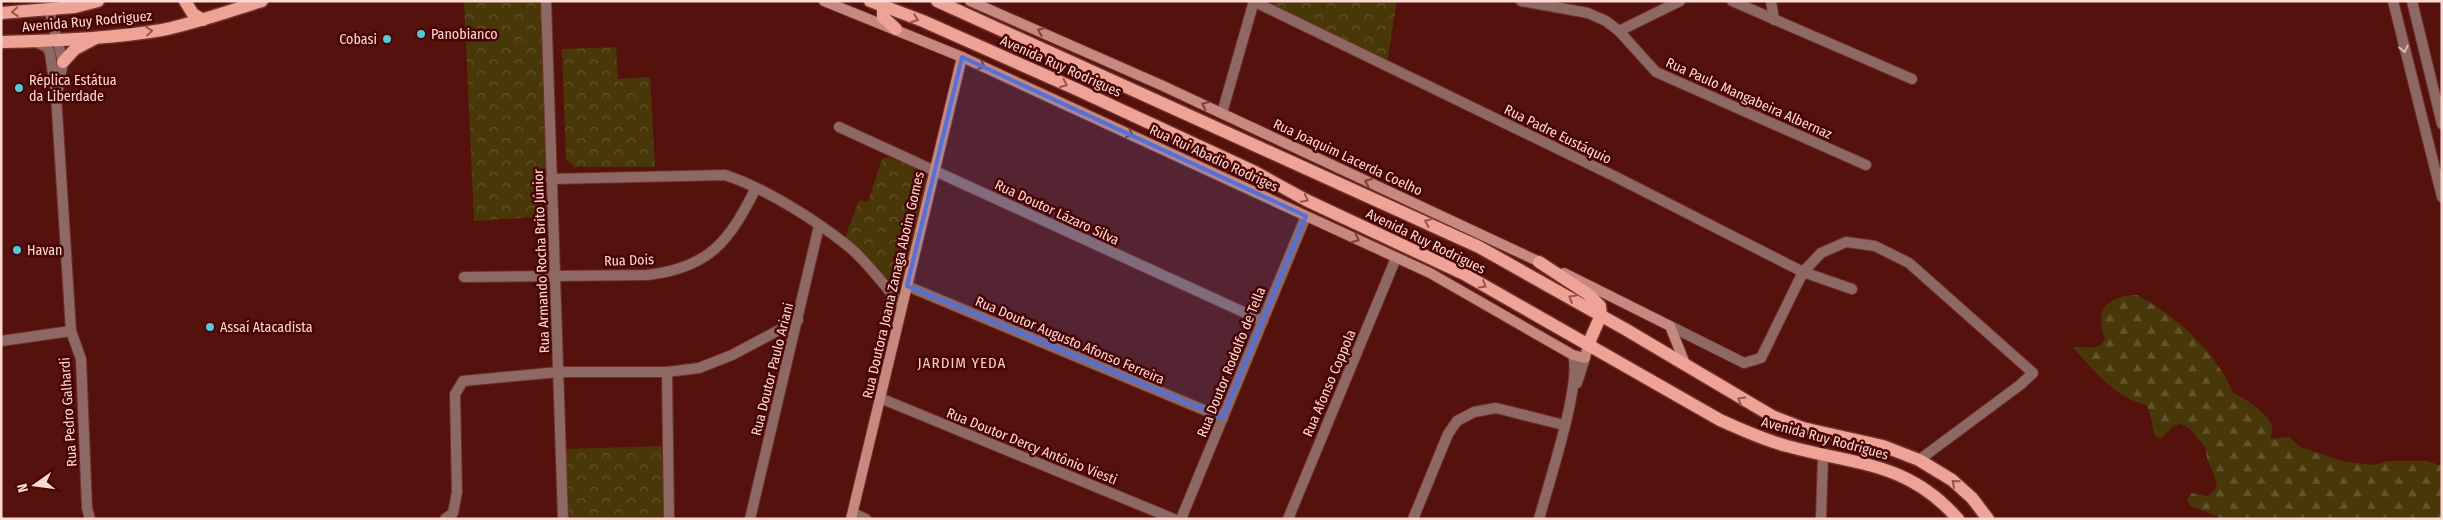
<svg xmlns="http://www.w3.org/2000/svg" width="2443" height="520" viewBox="0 0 2443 520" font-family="'Fira Sans Condensed',sans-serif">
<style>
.forest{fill:url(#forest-firs)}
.park{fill:url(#park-crowns)}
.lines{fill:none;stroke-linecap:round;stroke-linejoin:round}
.street-casing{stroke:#70312b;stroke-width:12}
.secondary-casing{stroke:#70312b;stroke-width:12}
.primary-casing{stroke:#70312b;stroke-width:15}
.street{stroke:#8e6963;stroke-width:10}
.secondary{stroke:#c58980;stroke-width:10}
.primary{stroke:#efa397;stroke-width:12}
.oneway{stroke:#9c534c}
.oneway2{stroke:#803f3b}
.oneway3{stroke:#dcb8b2}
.marked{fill:#5571d7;fill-opacity:0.2;stroke:#5571d7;stroke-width:4;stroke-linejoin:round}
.poi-dot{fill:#53cadc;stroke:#480302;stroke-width:2}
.labels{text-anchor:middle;stroke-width:5;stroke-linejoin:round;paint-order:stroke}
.street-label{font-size:14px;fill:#fddad4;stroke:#480302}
.poi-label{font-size:14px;fill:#fddad4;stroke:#480302;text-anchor:start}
.neighbourhood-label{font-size:15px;letter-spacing:1px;fill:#f4d1cb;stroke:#480302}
</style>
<defs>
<pattern id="forest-firs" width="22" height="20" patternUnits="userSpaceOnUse" patternTransform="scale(1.25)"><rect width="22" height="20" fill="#483809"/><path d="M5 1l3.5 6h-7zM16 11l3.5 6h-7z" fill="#63542c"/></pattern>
<pattern id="park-crowns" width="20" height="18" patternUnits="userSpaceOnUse" patternTransform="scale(1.25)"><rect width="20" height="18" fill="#483809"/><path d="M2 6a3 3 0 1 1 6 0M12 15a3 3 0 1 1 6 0" fill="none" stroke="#63542c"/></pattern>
</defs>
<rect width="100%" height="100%" fill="#55110b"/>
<path class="forest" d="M2137,295C2177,317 2215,350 2233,393C2244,398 2270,414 2272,427C2272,431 2271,436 2271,439L2289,437L2300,447L2342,461L2372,465L2389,461H2427L2442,466V519H2224L2190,506L2187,500L2192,493L2208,496L2217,487C2215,470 2206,465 2206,448L2189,428L2181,424L2173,426L2162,438H2157C2150,427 2153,415 2146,405C2114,397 2095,371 2073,348C2085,344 2098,353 2105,339C2093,309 2108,296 2137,295Z"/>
<g class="park">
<polygon points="464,1 547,1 553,216 474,221"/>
<polygon points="1274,1 1397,1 1386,68 1270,15"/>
<polygon points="616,47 618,79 650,77 655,167 574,167 566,159 562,49"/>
<path d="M888,157C900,162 925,167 926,182L901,286L899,287L891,285C879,266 858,256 845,238L859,200L868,202L882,159Z"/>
<polygon points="666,446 668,519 565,519 563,449"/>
</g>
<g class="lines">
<defs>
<g id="street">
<polyline points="546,1 563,519"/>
<polyline points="1253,1 1616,177 1803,272 1852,289"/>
<polyline points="1521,1 1588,13 1606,21 1619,31 1656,72 1866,165"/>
<polyline points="1732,1 1912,79"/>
<polyline points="1771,1 1774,20"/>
<polyline points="2393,1 2442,197"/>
<polyline points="2412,1 2442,124"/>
<polyline points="49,9 63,62 58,89"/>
<polyline points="1619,31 1680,1"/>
<polyline points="35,42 47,47 50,53 56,95 71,331 81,359 87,508 90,519"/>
<polyline points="1222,113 1254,1"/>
<polyline points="839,127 1263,321"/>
<path d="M551,179L725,175C765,188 814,219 848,246C867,261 885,287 902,306"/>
<path d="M464,277L647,275C710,268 729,241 756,188"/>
<polyline points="907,286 1223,418"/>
<polyline points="1670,326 1744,363 1761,358 1803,272 1821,253 1846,242 1875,246 1909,263 2033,373 2020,385 1919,460"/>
<polyline points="1,341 71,331"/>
<polyline points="667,372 669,519"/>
<polyline points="1577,383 1585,358"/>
<polyline points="880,398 1174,519"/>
<polyline points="853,513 866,519"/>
<polyline points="445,519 453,513 457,492 455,394 463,381 559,372 667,372 699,368 732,355 798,320"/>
<polyline points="750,519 819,226"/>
<polyline points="1181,519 1306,216"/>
<polyline points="1288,519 1396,258"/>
<polyline points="1413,519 1448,434 1457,421 1474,412 1496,408 1564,425"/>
<path d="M1539,519C1548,485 1582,384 1573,355"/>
<polyline points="1821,519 1823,455"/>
</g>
<g id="secondary">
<polyline points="824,1 962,57 1430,273 1573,355 1585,358 1588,345"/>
<polyline points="970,1 1161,85 1544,264"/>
<polyline points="1564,273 1670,326 1686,366"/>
<polyline points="851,519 962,57"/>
</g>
<g id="primary">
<polyline points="185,1 193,14 203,20"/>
<path d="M870,1L923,21L1076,89L1255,172L1306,200L1464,274L1720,420C1742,430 1764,440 1787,446C1855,465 1907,461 1958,519"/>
<polyline points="883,1 883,17 896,29"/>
<polyline points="937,1 1479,247 1625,329 1772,416 1803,428 1883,446 1919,460 1952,480 1972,498 1988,519"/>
<polyline points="1,13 75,7 98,1"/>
<path d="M1,42C54,41 110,39 162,30C196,23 229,11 262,1"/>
<polyline points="63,62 75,49 94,39"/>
<polyline points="1539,262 1588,294 1600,306 1601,315 1588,345"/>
</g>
</defs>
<use href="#street" class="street-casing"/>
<use href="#secondary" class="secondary-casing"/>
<use href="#primary" class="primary-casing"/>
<use href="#street" class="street"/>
<use href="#secondary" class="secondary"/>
<use href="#primary" class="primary"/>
</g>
<defs><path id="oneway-chevron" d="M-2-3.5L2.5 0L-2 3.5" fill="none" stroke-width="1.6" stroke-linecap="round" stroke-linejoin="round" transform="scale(1.25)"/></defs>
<g class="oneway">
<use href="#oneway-chevron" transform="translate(15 12) rotate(175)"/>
<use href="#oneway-chevron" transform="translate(915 19) rotate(20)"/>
<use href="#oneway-chevron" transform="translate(149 31) rotate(-6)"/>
<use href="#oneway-chevron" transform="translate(1064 84) rotate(24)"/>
<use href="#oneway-chevron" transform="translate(1305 199) rotate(27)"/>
<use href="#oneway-chevron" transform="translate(1428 222) rotate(-156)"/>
<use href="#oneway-chevron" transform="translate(1483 285) rotate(30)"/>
<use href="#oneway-chevron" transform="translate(1572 298) rotate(-150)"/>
<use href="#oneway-chevron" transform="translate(1741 400) rotate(-150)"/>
<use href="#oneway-chevron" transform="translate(1955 483) rotate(-139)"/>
</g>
<g class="oneway2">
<use href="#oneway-chevron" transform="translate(1041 31) rotate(-157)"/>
<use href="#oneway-chevron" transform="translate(982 66) rotate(25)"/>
<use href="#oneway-chevron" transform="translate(1205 105) rotate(-155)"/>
<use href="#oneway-chevron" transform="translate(1130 134) rotate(24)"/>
<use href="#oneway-chevron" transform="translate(1368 182) rotate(-156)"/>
<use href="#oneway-chevron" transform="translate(1356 239) rotate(25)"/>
</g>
<use class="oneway3" href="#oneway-chevron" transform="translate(2404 49) rotate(78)"/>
<path class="marked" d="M962,57L1306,216L1223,418L907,286Z"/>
<g class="poi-dot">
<circle cx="421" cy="34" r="5"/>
<circle cx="387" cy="39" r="5"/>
<circle cx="19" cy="88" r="5"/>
<circle cx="17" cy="250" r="5"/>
<circle cx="210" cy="327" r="5"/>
</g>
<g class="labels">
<g class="street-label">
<text transform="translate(87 21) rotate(-5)" y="5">Avenida Ruy Rodriguez</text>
<text transform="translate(1061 66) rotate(24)" y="5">Avenida Ruy Rodrigues</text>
<text transform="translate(1749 98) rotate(24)" y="5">Rua Paulo Mangabeira Albernaz</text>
<text transform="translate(1558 134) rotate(26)" y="5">Rua Padre Eustáquio</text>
<text transform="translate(1348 157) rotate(25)" y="5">Rua Joaquim Lacerda Coelho</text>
<text transform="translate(1214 158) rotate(25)" y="5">Rua Rui Abadio Rodriges</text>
<text transform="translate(1057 212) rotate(25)" y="5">Rua Doutor Lázaro Silva</text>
<text transform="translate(1426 241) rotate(26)" y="5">Avenida Ruy Rodrigues</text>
<text transform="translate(629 260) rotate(-2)" y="5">Rua Dois</text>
<text transform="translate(541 261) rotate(-92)" y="5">Rua Armando Rocha Brito Júnior</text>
<text transform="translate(893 285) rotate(-77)" y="5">Rua Doutora Joana Zanaga Aboim Gomes</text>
<text transform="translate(1070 340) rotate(23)" y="5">Rua Doutor Augusto Afonso Ferreira</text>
<text transform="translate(1231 362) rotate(-68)" y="5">Rua Doutor Rodolfo de Tella</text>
<text transform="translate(772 369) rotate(-76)" y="5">Rua Doutor Paulo Ariani</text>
<text transform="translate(1329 383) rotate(-67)" y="5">Rua Afonso Coppola</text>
<text transform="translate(68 412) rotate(-94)" y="5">Rua Pedro Galhardi</text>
<text transform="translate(1825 438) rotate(15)" y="5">Avenida Ruy Rodrigues</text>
<text transform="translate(1032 446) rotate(22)" y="5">Rua Doutor Dercy Antônio Viesti</text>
</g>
<g class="poi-label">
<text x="431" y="39">Panobianco</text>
<text x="377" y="44" text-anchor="end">Cobasi</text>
<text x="29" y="85">Réplica Estátua<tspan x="29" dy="16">da Liberdade</tspan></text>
<text x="27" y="255">Havan</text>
<text x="220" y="332">Assaí Atacadista</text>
</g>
<g class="neighbourhood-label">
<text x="962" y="368">JARDIM YEDA</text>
</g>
</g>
<rect width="2443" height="520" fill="none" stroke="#fddad4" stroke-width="5"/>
<g transform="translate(35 485) rotate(256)" stroke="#480302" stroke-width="4" paint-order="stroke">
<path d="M0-4L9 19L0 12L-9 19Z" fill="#fddad4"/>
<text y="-8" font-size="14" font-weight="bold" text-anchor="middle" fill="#fddad4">N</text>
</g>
</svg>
